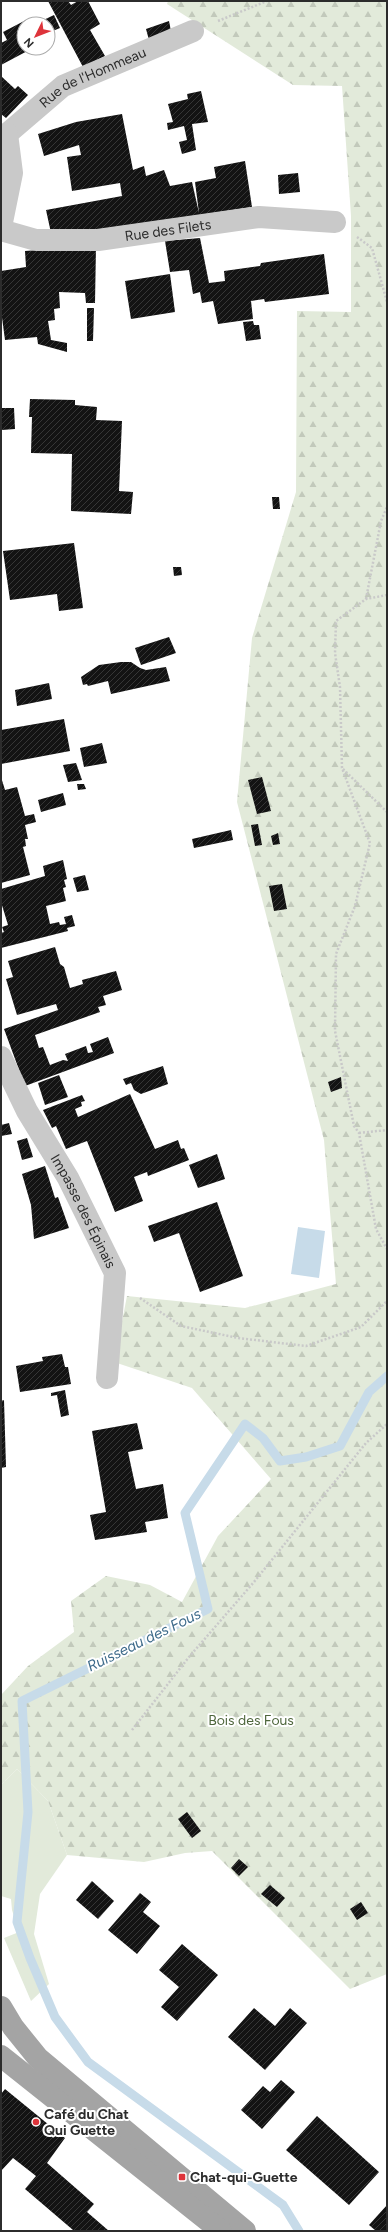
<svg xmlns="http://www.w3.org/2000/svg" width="388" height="2232" viewBox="0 0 388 2232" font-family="Figtree,sans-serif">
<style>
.grass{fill:#e2eada}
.forest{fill:url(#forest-firs)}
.water{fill:#c7dbe9}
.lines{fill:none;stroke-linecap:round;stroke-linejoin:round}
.stream{stroke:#c7dbe9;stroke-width:9}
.building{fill:url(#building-hatch)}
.path{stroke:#c9c9c9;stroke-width:2.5;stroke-dasharray:2 2;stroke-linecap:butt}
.minor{stroke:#c9c9c9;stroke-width:22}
.major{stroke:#a4a4a4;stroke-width:22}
.poi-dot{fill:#de343b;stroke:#fff;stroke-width:1.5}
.labels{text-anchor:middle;stroke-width:4;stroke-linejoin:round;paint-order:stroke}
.street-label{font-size:14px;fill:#2c2c2c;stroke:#fff}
.park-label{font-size:14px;fill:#4e663c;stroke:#fff}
.poi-label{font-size:14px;font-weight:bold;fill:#2c2c2c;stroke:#fff;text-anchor:start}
.water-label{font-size:15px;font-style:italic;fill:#3e6b8b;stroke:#fff}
</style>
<defs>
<pattern id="forest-firs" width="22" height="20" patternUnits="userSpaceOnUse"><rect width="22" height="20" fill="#e2eada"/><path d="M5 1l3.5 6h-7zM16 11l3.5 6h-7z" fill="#c2c9bb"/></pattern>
<pattern id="building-hatch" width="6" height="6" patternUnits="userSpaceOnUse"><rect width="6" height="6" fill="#131313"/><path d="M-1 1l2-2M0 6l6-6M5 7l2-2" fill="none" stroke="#363636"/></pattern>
</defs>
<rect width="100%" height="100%" fill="#fff"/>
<polygon class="grass" points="17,1769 48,1801 67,1855 40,1894 34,1934 49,1984 31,2001 4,1938 19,1932 12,1910 11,1899 1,1896 1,1785"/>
<polygon class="forest" points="168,1 387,1 387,1974 350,1989 212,1851 185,1853 144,1862 67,1855 48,1801 17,1769 1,1785 1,1695 28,1666 74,1632 71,1601 106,1576 150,1585 182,1602 218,1536 271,1479 192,1388 114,1362 127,1296 245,1308 336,1284 324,1140 237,802 252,638 296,492 297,311 351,312 351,216 342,86 293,85 167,4"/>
<polygon class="water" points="298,1227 325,1231 319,1278 291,1274"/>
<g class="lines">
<polyline class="stream" points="299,2231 283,2205 88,2062 55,2017 30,1958 17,1922 28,1812 22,1701 208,1609 185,1513 245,1424 263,1438 280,1461 306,1457 340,1446 369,1392 387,1376"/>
</g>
<g class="building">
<polygon points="48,1 68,1 71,5 78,1 88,1 100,24 90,30 105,56 83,67"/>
<polygon points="54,15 60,28 48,33 48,24 35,24"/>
<polygon points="26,20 28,24 24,24 24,48 33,48 1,65 1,43 7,40 3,32"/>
<polygon points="169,21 171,31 149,40 146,29"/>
<polygon points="1,76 15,89 18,86 28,95 6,118 1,114"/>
<polygon points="201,91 208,122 192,124 196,150 182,154 179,142 187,140 184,126 168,130 167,123 173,122 168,104 188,99 187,94"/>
<polygon points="122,114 133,170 144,166 146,176 164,170 170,186 192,182 199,213 195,182 216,178 214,167 245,161 252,207 104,230 51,233 46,210 122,196 120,183 72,191 67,157 81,155 79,145 44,156 38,134 76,122"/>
<polygon points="298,173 300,192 279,194 278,175"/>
<polygon points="200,238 209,283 225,281 224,271 260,266 261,263 324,254 329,294 265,302 264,299 251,301 253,319 218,324 213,301 202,303 200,292 193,294 189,270 170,272 165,241"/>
<polygon points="96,246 95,303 86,303 85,293 59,292 60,308 54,309 55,320 48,321 51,340 67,343 67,352 38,344 37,337 5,340 1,310 1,271 26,267 25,251"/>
<polygon points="170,274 175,312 131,319 125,281"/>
<polygon points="87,308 94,308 93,341 87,341"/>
<polygon points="253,321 254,325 259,325 261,339 246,341 243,322"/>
<polygon points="30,399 75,400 75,405 97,407 96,420 122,421 119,491 133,492 131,514 71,511 72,454 31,453 32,417 29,417"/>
<polygon points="1,408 14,408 15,429 2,430"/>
<polygon points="272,497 279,497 280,509 273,509"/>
<polygon points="74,543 83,608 59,611 57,594 10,600 3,551"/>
<polygon points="173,567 181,567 182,575 174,576"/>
<polygon points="169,637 176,653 141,665 135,648"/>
<polygon points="121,662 131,662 140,668 146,670 166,667 170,681 111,694 108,681 88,686 87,684 83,685 81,677 99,665"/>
<polygon points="49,683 52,699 17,706 15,690"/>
<polygon points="64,719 70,751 1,764 1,730"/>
<polygon points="102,743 107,763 84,767 80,748"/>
<polygon points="76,763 82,780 68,782 63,765"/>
<polygon points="1,777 5,790 17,787 25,816 34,814 36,822 25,825 28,839 25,839 26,846 23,847 30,875 1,883"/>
<polygon points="262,777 271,811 257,814 248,780"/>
<polygon points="77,784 84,784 86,789 78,790"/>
<polygon points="63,793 66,805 41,812 38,800"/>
<polygon points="258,824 262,845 255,846 251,825"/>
<polygon points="231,830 233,840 194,848 192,839"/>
<polygon points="278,833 280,844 273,845 271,836"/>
<polygon points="63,860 67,879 64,880 66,887 63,888 66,901 46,906 50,924 59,922 60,925 66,924 64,917 72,915 75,926 67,928 68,931 1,948 1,933 4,932 2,927 8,925 1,902 1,889 45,876 43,866"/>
<polygon points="85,875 89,890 77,892 73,878"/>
<polygon points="282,884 287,909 274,911 269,886"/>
<polygon points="55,947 60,964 64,967 70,988 83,984 82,980 116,971 122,990 103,996 106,1005 98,1007 100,1012 35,1035 39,1048 43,1047 50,1065 63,1060 68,1061 65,1054 86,1046 88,1053 93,1052 90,1044 108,1037 114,1053 25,1086 4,1029 58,1010 56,1004 17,1015 6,979 13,977 8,961"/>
<polygon points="163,1066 168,1084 141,1094 134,1090 131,1083 126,1085 123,1079"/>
<polygon points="59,1075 68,1097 45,1105 38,1083"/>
<polygon points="341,1077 342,1088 331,1092 328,1082"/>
<polygon points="130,1094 155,1149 178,1140 181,1149 184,1148 189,1160 148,1176 147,1172 134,1177 143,1201 115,1212 87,1141 66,1149 56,1126 52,1128 43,1110 82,1095 85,1101 81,1102 82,1106 75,1109 78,1117"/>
<polygon points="9,1123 12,1134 1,1136 1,1125"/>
<polygon points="27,1138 33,1157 22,1160 17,1141"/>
<polygon points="217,1154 225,1179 198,1188 189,1165"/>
<polygon points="45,1166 55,1198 58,1197 69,1228 34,1239 31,1205 22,1174"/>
<polygon points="217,1202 243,1276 200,1292 179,1233 154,1242 148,1226"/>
<polygon points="62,1354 65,1367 68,1367 71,1384 20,1392 16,1366 43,1361 42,1357"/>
<polygon points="65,1390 69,1415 61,1417 57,1395 51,1396 51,1393"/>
<polygon points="4,1400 6,1467 1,1468 1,1401"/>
<polygon points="137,1423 143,1449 128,1452 136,1489 163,1484 168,1518 145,1522 147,1532 95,1540 90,1515 106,1512 92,1431"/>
<polygon points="187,1812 201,1831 192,1838 178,1819"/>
<polygon points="239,1859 248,1867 239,1876 231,1868"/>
<polygon points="92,1881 114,1901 98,1919 76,1900"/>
<polygon points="270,1885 285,1898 277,1907 261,1894"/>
<polygon points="140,1893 151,1902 143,1912 160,1926 137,1954 108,1930"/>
<polygon points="361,1902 368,1913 357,1920 350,1909"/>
<polygon points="182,1944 218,1975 177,2021 161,2007 179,1987 159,1970"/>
<polygon points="254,2008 275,2026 290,2008 307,2023 265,2070 228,2037"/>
<polygon points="281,2080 295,2092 262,2129 241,2110 263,2086 270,2092"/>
<polygon points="5,2089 65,2138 47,2163 94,2204 87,2212 109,2231 72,2231 73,2230 25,2189 36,2176 13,2158 1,2171 1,2094"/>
<polygon points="317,2116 379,2172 349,2205 286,2150"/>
<polygon points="387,2205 387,2231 376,2231 369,2225"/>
</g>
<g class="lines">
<g class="path">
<polyline points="218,21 267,1"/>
<polyline points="357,237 372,248 387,302"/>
<polyline points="387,595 366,599 336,621 335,653 340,687 342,768 370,843 355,906 336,954 335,1031 354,1126 359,1133 376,1229 387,1249"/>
<polyline points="366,599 381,521 387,507"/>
<polyline points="343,769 387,812"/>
<polyline points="359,1133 387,1130"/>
<polyline points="140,1298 181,1326 238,1338 306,1346 361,1327 387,1301"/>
<polyline points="132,1730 189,1657 254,1582 366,1443 387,1424"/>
</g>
<g class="minor">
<path id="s1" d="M7,134L63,86L193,31"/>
<polyline points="1,227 12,173 7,134"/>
<path id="s2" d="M1,230L36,240H98L259,217L335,222"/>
<path id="s3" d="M1,1057L27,1111L68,1178L115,1273L107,1378"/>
</g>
<g class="major">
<polyline points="1,2007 13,2027 38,2058 245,2231"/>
<polyline points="1,2056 221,2231"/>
</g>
</g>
<g class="poi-dot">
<circle cx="36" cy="2122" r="4"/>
<rect x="178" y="2173" width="8" height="8" rx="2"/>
</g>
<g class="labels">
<g class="street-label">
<text dy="5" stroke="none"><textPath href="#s1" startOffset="104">Rue de l'Hommeau</textPath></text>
<text dy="5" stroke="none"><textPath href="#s2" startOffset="169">Rue des Filets</textPath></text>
<text dy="5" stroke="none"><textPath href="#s3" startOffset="175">Impasse des Épinais</textPath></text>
</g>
<g class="park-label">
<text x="251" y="1725">Bois des Fous</text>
</g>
<g class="poi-label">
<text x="44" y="2119">Café du Chat<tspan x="44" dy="16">Qui Guette</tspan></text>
<text x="190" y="2182">Chat-qui-Guette</text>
</g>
<g class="water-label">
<text transform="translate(144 1640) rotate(-26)" y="5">Ruisseau des Fous</text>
</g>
</g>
<rect width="388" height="2232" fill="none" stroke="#2c2c2c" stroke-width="4"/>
<g transform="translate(36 36) rotate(227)"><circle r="19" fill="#ffffff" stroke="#ababab"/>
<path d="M0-3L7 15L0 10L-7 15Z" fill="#de343b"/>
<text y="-6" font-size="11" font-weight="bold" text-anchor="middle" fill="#2c2c2c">N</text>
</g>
</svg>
